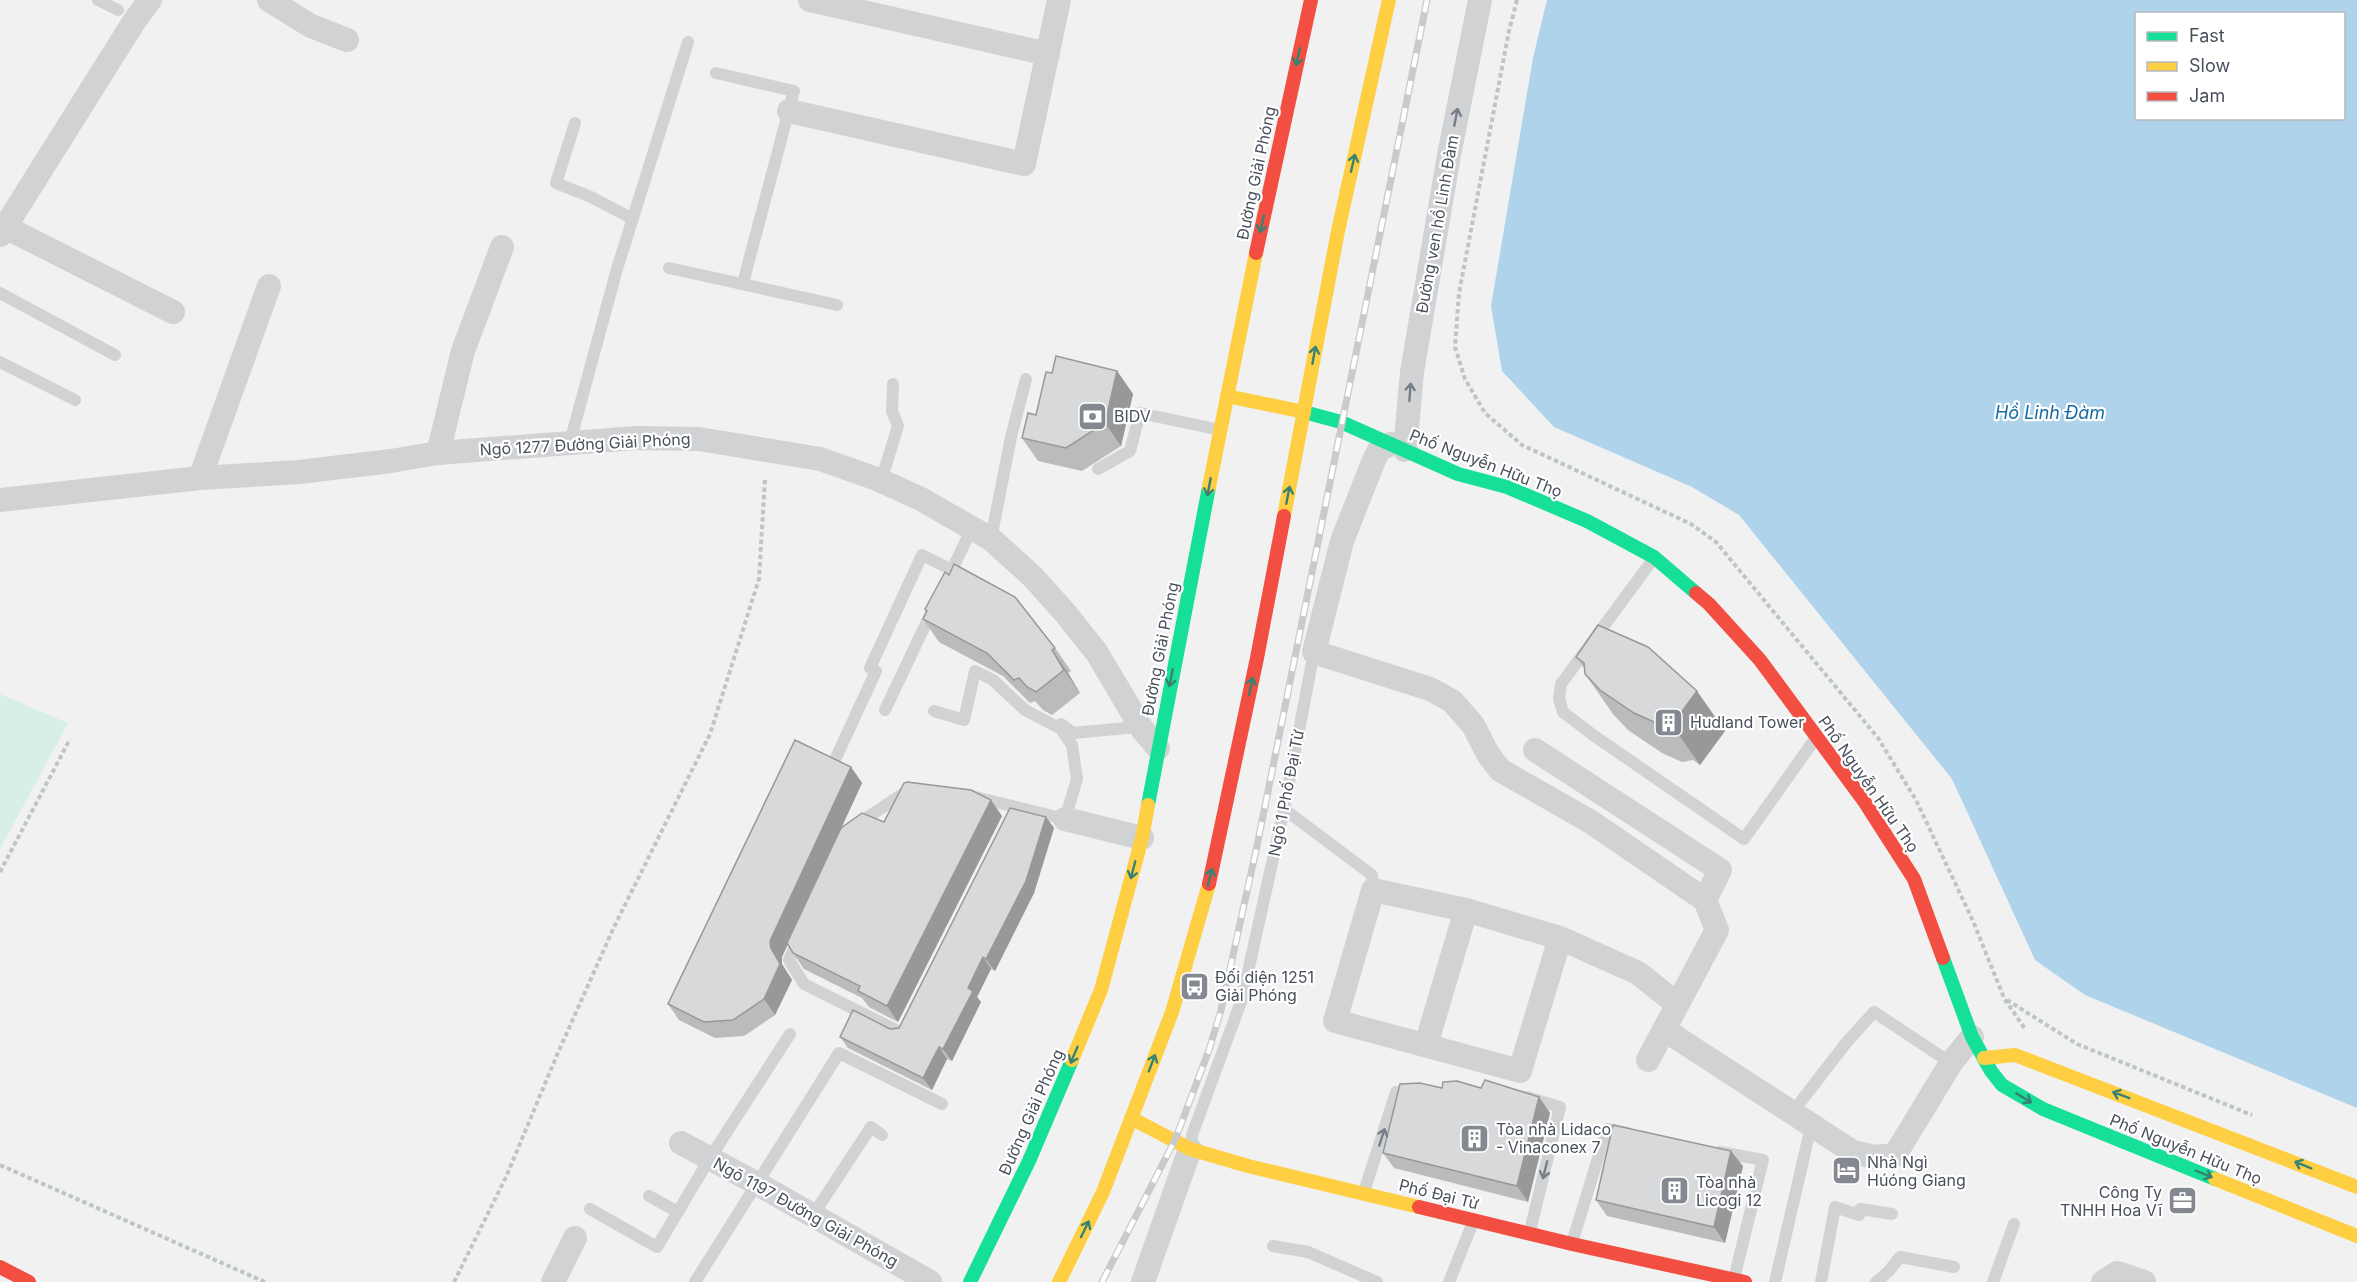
<svg xmlns="http://www.w3.org/2000/svg" width="2357" height="1282" viewBox="0 0 2357 1282" font-family="Inter,sans-serif">
<style>
.green{fill:#d7efe4}
.water{fill:#aed3ea;fill-rule:evenodd}
.lines{fill:none;stroke-linecap:round;stroke-linejoin:round}
.path{stroke:#bcc6c6;stroke-width:4;stroke-dasharray:4.5 3;stroke-linecap:butt}
.lane{stroke:#d0d2d4;stroke-width:12}
.street{stroke:#d0d2d4;stroke-width:24}
.fast{stroke:#16e098;stroke-width:14}
.slow{stroke:#ffcf43;stroke-width:14}
.jam{stroke:#f24e42;stroke-width:14}
.rail-casing{stroke:#c9cacc;stroke-width:7}
.rail{stroke:#fff;stroke-width:4.5;stroke-dasharray:14;stroke-linecap:butt}
.wall{fill:#babbbc}
.shaded-wall{fill:#979899}
.building{fill:#d8d9db;stroke:#979899;stroke-width:1.5}
.oneway{stroke:#378272}
.oneway2{stroke:#787e87}
.labels{text-anchor:middle;stroke-width:4.5;stroke-linejoin:round;paint-order:stroke}
.street-label{font-size:16px;fill:#49505d;stroke:#fff}
.poi-label{font-size:16px;fill:#49505d;stroke:#fff;text-anchor:start}
.water-label{font-size:18px;font-style:italic;fill:#166ca3;stroke:#fff}
</style>
<rect width="100%" height="100%" fill="#f1f1f1"/>
<polygon class="green" points="0,694 68,723 0,849"/>
<path class="water" d="M1547,0H2357V1108L2085,995L2035,960L1952,779L1739,515L1692,487L1554,427L1502,371L1491,306L1533,58ZM2136,14H2344V118H2136Z"/>
<g class="lines">
<g class="path">
<polyline points="1517,0 1509,31 1459,293 1455,347 1465,379 1485,413 1522,445 1691,524 1716,542 1878,738 1916,800 1973,921 2004,998 2025,1029"/>
<polyline points="0,872 70,739"/>
<polyline points="2007,1000 2077,1044 2252,1115"/>
<polyline points="0,1165 265,1282"/>
<polyline points="454,1282 506,1177 557,1055 614,927 710,734 759,579 765,479"/>
</g>
<g class="lane">
<polyline points="98,0 118,10"/>
<polyline points="716,73 794,91 743,283"/>
<polyline points="575,123 556,183 591,197 633,219"/>
<polyline points="669,268 837,305"/>
<polyline points="0,293 115,355"/>
<polyline points="0,362 75,400"/>
<polyline points="570,442 617,269 688,42"/>
<polyline points="1098,469 1130,451 1140,413 1220,430"/>
<polyline points="881,481 898,426 892,411 893,384"/>
<polyline points="991,539 1011,437 1026,379"/>
<polyline points="1654,558 1561,684 1559,698 1563,712 1593,735 1744,839 1815,739"/>
<polyline points="949,576 972,528"/>
<polyline points="885,710 932,611"/>
<polyline points="934,711 964,720 975,671 993,680 1025,710 1061,729 1072,745 1077,779 1065,819 971,796"/>
<polyline points="1061,724 1073,733 1137,727 1141,729"/>
<polyline points="834,762 876,671 870,668 922,555 952,570"/>
<polyline points="1284,809 1372,875 1373,890"/>
<polyline points="856,825 901,795 910,792"/>
<polyline points="798,939 789,960 804,984 902,1033 904,1029"/>
<polyline points="1527,1097 1560,1107 1530,1231"/>
<polyline points="1792,1113 1846,1043 1874,1012 1951,1063"/>
<polyline points="1191,1147 1192,1135 1242,999 1284,809 1314,652"/>
<polyline points="1720,1152 1763,1160 1734,1279"/>
<polyline points="1364,1192 1396,1092 1412,1091"/>
<polyline points="649,1196 678,1212"/>
<polyline points="590,1209 657,1247 710,1158 790,1034"/>
<polyline points="813,1215 871,1127 882,1135"/>
<polyline points="1572,1243 1607,1129 1627,1133"/>
<polyline points="1273,1246 1308,1252 1377,1282"/>
<polyline points="695,1282 839,1053 942,1104"/>
<polyline points="1449,1282 1473,1222"/>
<polyline points="1775,1282 1811,1126"/>
<polyline points="1821,1282 1835,1207 1859,1215 1860,1209 1892,1214"/>
<polyline points="1876,1282 1888,1272 1900,1257 1954,1267"/>
<polyline points="1993,1282 2014,1224"/>
</g>
<g class="street">
<polyline points="269,0 311,26 347,40"/>
<polyline points="810,0 1048,54"/>
<polyline points="789,111 1024,164 1059,0"/>
<polyline points="5,227 173,312"/>
<polyline points="0,235 135,20 150,0"/>
<polyline points="1391,444 1379,450 1374,460 1342,541 1314,652 1430,689 1452,701 1473,725 1488,754 1500,770 1591,822 1705,900 1717,930 1648,1060"/>
<polyline points="1405,450 1412,372 1449,155 1480,0"/>
<polyline points="438,453 463,351 502,247"/>
<polyline points="200,478 269,286"/>
<polyline points="0,500 200,478 299,472 391,461 438,453 636,438 699,439 820,459 877,479 921,499 991,539 1033,577 1066,614 1097,653 1142,729 1158,748"/>
<polyline points="1535,750 1720,870 1705,900"/>
<polyline points="1065,819 1142,838"/>
<polyline points="1560,938 1520,1071 1335,1021 1373,890 1466,910 1560,938 1638,973 1677,1004"/>
<polyline points="1665,1028 1674,1036 1853,1152 1875,1157 1895,1155 1951,1063 1972,1037"/>
<polyline points="1426,1045 1466,910"/>
<polyline points="681,1143 756,1183 930,1282"/>
<polyline points="553,1282 575,1238"/>
<polyline points="1143,1282 1190,1149"/>
<polyline points="2103,1282 2117,1273 2144,1282"/>
</g>
<g class="fast">
<polyline points="1304,412 1341,422 1458,474 1507,487 1587,521 1654,557 1696,593"/>
<polyline points="1148,805 1209,487"/>
<polyline points="1943,958 1972,1037 1991,1071 2002,1085 2043,1109 2215,1179"/>
<polyline points="970,1282 1029,1161 1072,1060"/>
</g>
<g class="slow">
<polyline points="1227,396 1304,412"/>
<polyline points="1209,487 1256,253"/>
<polyline points="1284,516 1338,231 1389,0"/>
<polyline points="1984,1058 2015,1055 2357,1187"/>
<polyline points="1072,1060 1101,990 1142,838 1148,805"/>
<polyline points="1131,1118 1190,1149 1248,1166 1419,1207"/>
<polyline points="2215,1179 2357,1236"/>
<polyline points="1059,1282 1103,1192 1172,1012 1209,884"/>
</g>
<g class="jam">
<polyline points="1256,253 1311,0"/>
<polyline points="1696,593 1709,604 1760,660 1864,801 1914,879 1943,958"/>
<polyline points="1209,884 1257,658 1284,516"/>
<polyline points="1419,1207 1572,1244 1745,1282"/>
<polyline points="0,1267 29,1282"/>
</g>
<defs>
<polyline id="rail" points="1102,1282 1175,1140 1209,1050 1221,1010 1257,846 1427,0"/>
</defs>
<use href="#rail" class="rail-casing"/>
<use href="#rail" class="rail"/>
</g>
<g class="wall">
<polygon points="1117,371 1133,394 1121,446 1082,471 1038,461 1022,438 1036,415"/>
<polygon points="925,609 1055,648 1071,671 1068,673 1080,693 1052,715 1043,710 1035,701 1030,703 1003,676 939,642 923,619 926,612"/>
<polygon points="1576,657 1725,731 1700,765 1693,760 1682,762 1662,753 1628,730 1613,714 1585,674 1584,668"/>
<polygon points="851,767 862,783 841,828 884,822 1002,816 898,1022 869,1007 862,998 804,969 787,944 782,957 782,964 792,980 775,1015 744,1036 715,1038 679,1020 668,1004"/>
<polygon points="1046,817 1054,828 1034,893 995,971 991,969 977,997 981,1002 952,1061 947,1059 932,1090 848,1048 840,1037 899,1028"/>
<polygon points="1481,1088 1539,1097 1550,1113 1528,1202 1394,1168 1383,1153"/>
<polygon points="1743,1166 1725,1243 1607,1216 1596,1200"/>
</g>
<g class="shaded-wall">
<polygon points="1117,371 1133,394 1121,446 1105,423"/>
<polygon points="1052,650 1068,673 1080,693 1064,670"/>
<polygon points="1697,691 1725,731 1700,765 1672,725"/>
<polygon points="851,767 862,783 782,957 782,964 792,980 775,1015 764,999 771,948 770,941"/>
<polygon points="991,800 1002,816 898,1022 887,1006"/>
<polygon points="1046,817 1054,828 1034,893 995,971 986,959"/>
<polygon points="983,957 991,969 977,997 981,1002 952,1061 943,1049 968,988"/>
<polygon points="939,1047 947,1059 932,1090 923,1078"/>
<polygon points="1539,1097 1550,1113 1528,1202 1517,1186"/>
<polygon points="1731,1151 1743,1166 1725,1243 1714,1227"/>
</g>
<g class="building">
<polygon points="1056,356 1117,371 1105,423 1066,448 1022,438 1028,413 1036,415 1046,372 1052,373"/>
<polygon points="954,564 1015,597 1055,648 1052,650 1064,670 1036,692 1027,687 1019,678 1014,680 987,653 923,619 927,611 925,609 945,572 949,575"/>
<polygon points="1598,625 1648,647 1697,691 1672,725 1665,720 1654,722 1634,713 1600,690 1585,674 1584,663 1576,657"/>
<polygon points="795,740 851,767 770,941 771,948 780,964 764,999 733,1020 704,1022 668,1004"/>
<polygon points="907,782 971,790 991,800 887,1006 858,991 860,986 793,953 787,943 841,828 862,813 884,822 904,783"/>
<polygon points="1010,808 1046,817 1026,881 986,959 983,957 968,988 973,991 943,1049 939,1047 923,1078 840,1037 853,1010 890,1029 899,1028"/>
<polygon points="1485,1080 1539,1097 1517,1186 1383,1153 1400,1084 1420,1083 1442,1088 1443,1082 1457,1081 1481,1088"/>
<polygon points="1613,1125 1731,1151 1714,1227 1596,1200"/>
</g>
<defs><path id="oneway-shaft" d="M-6 0H5M1.5-3L5.5 0L1.5 3" fill="none" stroke-width="1.6" stroke-linecap="round" stroke-linejoin="round" transform="scale(1.5)"/></defs>
<g class="oneway">
<use href="#oneway-shaft" transform="translate(1298 57) rotate(103)"/>
<use href="#oneway-shaft" transform="translate(1353 163) rotate(-77)"/>
<use href="#oneway-shaft" transform="translate(1262 224) rotate(102)"/>
<use href="#oneway-shaft" transform="translate(1314 355) rotate(-80)"/>
<use href="#oneway-shaft" transform="translate(1209 487) rotate(101)"/>
<use href="#oneway-shaft" transform="translate(1288 495) rotate(-79)"/>
<use href="#oneway-shaft" transform="translate(1171 678) rotate(101)"/>
<use href="#oneway-shaft" transform="translate(1251 686) rotate(-78)"/>
<use href="#oneway-shaft" transform="translate(1133 870) rotate(105)"/>
<use href="#oneway-shaft" transform="translate(1210 877) rotate(-76)"/>
<use href="#oneway-shaft" transform="translate(1074 1055) rotate(113)"/>
<use href="#oneway-shaft" transform="translate(1152 1063) rotate(-69)"/>
<use href="#oneway-shaft" transform="translate(2121 1095) rotate(-159)"/>
<use href="#oneway-shaft" transform="translate(2024 1098) rotate(31)"/>
<use href="#oneway-shaft" transform="translate(2303 1165) rotate(-158)"/>
<use href="#oneway-shaft" transform="translate(2204 1174) rotate(22)"/>
<use href="#oneway-shaft" transform="translate(1085 1229) rotate(-64)"/>
</g>
<g class="oneway2">
<use href="#oneway-shaft" transform="translate(1456 117) rotate(-79)"/>
<use href="#oneway-shaft" transform="translate(1410 392) rotate(-86)"/>
<use href="#oneway-shaft" transform="translate(1382 1137) rotate(-72)"/>
<use href="#oneway-shaft" transform="translate(1545 1170) rotate(104)"/>
</g>
<defs>
<symbol id="bank-square" viewBox="-11 -11 22 22"><rect x="-9" y="-9" width="18" height="18" rx="4" fill="#848891" stroke="#fff"/><path d="M-6-4H6V4H-6ZM0-2.3a2.3 2.3 0 1 0 0 4.6a2.3 2.3 0 1 0 0-4.6Z" fill="#fff"/></symbol>
<symbol id="building-square" viewBox="-11 -11 22 22"><rect x="-9" y="-9" width="18" height="18" rx="4" fill="#848891" stroke="#fff"/><path d="M-4-6H4V6H1V3H-1V6H-4ZM-2.5-4.3h1.7v1.8h-1.7ZM.8-4.3h1.7v1.8H.8ZM-2.5-1h1.7V.8h-1.7ZM.8-1h1.7V.8H.8Z" fill="#fff"/></symbol>
<symbol id="bus-square" viewBox="-11 -11 22 22"><rect x="-9" y="-9" width="18" height="18" rx="4" fill="#848891" stroke="#fff"/><path d="M-5-6H5V4H4V6H2V4H-2V6H-4V4H-5ZM-3.5-4V0h7V-4ZM-3.5 1.2v1.5H-2V1.2ZM2 1.2v1.5H3.5V1.2Z" fill="#fff"/></symbol>
<symbol id="hotel-square" viewBox="-11 -11 22 22"><rect x="-9" y="-9" width="18" height="18" rx="4" fill="#848891" stroke="#fff"/><path d="M-6-4.5h1.5V1H6V5H4.5V3h-9V5H-6ZM-4 0a1.8 1.8 0 1 1 3.6 0ZM.5 0V-2.5h3Q6-2.5 6 0Z" fill="#fff"/></symbol>
<symbol id="office-square" viewBox="-11 -11 22 22"><rect x="-9" y="-9" width="18" height="18" rx="4" fill="#848891" stroke="#fff"/><path d="M-6-3h4V-5.5h4V-3h4V5H-6ZM-1-4.5V-3h2v-1.5ZM-6 0V1H6V0Z" fill="#fff"/></symbol>
</defs>
<g fill-rule="evenodd">
<use href="#bank-square" x="1076" y="400" width="33" height="33"/>
<use href="#building-square" x="1652" y="706" width="33" height="33"/>
<use href="#bus-square" x="1178" y="970" width="33" height="33"/>
<use href="#building-square" x="1458" y="1122" width="33" height="33"/>
<use href="#hotel-square" x="1830" y="1154" width="33" height="33"/>
<use href="#building-square" x="1658" y="1174" width="33" height="33"/>
<use href="#office-square" x="2166" y="1184" width="33" height="33"/>
</g>
<g class="labels">
<g class="street-label">
<text transform="translate(1256 173) rotate(-78)" y="6">Đường Giải Phóng</text>
<text transform="translate(1437 224) rotate(-80)" y="6">Đường ven hồ Linh Đàm</text>
<text transform="translate(585 444) rotate(-3)" y="6">Ngõ 1277 Đường Giải Phóng</text>
<text transform="translate(1486 463) rotate(21)" y="6">Phố Nguyễn Hữu Thọ</text>
<text transform="translate(1160 649) rotate(-79)" y="6">Đường Giải Phóng</text>
<text transform="translate(1869 784) rotate(55)" y="6">Phố Nguyễn Hữu Thọ</text>
<text transform="translate(1286 793) rotate(-79)" y="6">Ngõ 1 Phố Đại Từ</text>
<text transform="translate(1031 1112) rotate(-66)" y="6">Đường Giải Phóng</text>
<text transform="translate(2186 1149) rotate(22)" y="6">Phố Nguyễn Hữu Thọ</text>
<text transform="translate(1439 1194) rotate(14)" y="6">Phố Đại Từ</text>
<text transform="translate(806 1212) rotate(29)" y="6">Ngõ 1197 Đường Giải Phóng</text>
</g>
<g class="poi-label">
<text x="1114" y="422">BIDV</text>
<text x="1690" y="728">Hudland Tower</text>
<text x="1215" y="983">Đối diện 1251<tspan x="1215" dy="18">Giải Phóng</tspan></text>
<text x="1496" y="1135">Tòa nhà Lidaco<tspan x="1496" dy="18">- Vinaconex 7</tspan></text>
<text x="1867" y="1168">Nhà Ngì<tspan x="1867" dy="18">Húóng Giang</tspan></text>
<text x="1696" y="1188">Tòa nhà<tspan x="1696" dy="18">Licogi 12</tspan></text>
<text x="2162" y="1198" text-anchor="end">Công Ty<tspan x="2162" dy="18">TNHH Hoa Vĩ</tspan></text>
</g>
<g class="water-label">
<text x="2050" y="419">Hồ Linh Đàm</text>
</g>
</g>
<rect x="2135" y="12" width="210" height="108" fill="#ffffff" stroke="#b6b9be" stroke-width="1.5"/>
<rect x="2147" y="32" width="30" height="9" fill="#16e098" stroke="#b6b9be" stroke-width="1.5"/>
<text x="2189" y="42" font-size="18" fill="#49505d">Fast</text>
<rect x="2147" y="62" width="30" height="9" fill="#ffcf43" stroke="#b6b9be" stroke-width="1.5"/>
<text x="2189" y="72" font-size="18" fill="#49505d">Slow</text>
<rect x="2147" y="92" width="30" height="9" fill="#f24e42" stroke="#b6b9be" stroke-width="1.5"/>
<text x="2189" y="102" font-size="18" fill="#49505d">Jam</text>
</svg>
